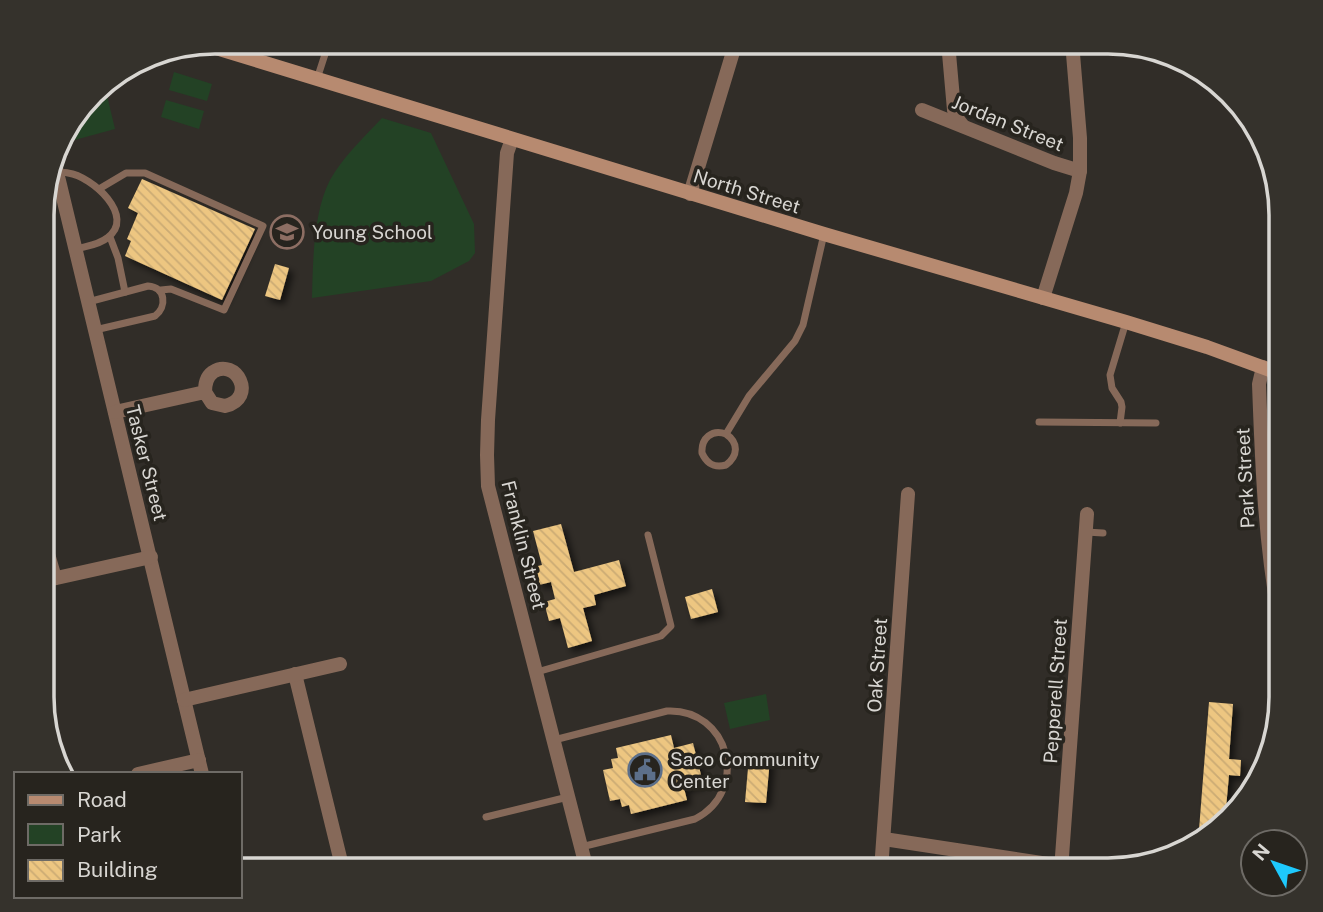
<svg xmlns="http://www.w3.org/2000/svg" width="1323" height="912" viewBox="0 0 1323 912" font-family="'Public Sans',sans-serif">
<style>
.park{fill:#234225}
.building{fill:url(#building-back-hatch);filter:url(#shadow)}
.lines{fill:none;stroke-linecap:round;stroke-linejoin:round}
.service{stroke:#866959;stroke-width:7}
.minor{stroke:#866959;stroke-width:14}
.secondary{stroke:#b78a70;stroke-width:14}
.labels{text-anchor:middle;stroke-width:7;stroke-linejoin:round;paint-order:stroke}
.street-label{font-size:19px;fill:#d8d6d2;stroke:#27241e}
.poi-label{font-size:19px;fill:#d8d6d2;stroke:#27241e;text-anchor:start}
.rim{fill:none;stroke:#d8d6d2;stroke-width:3.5}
</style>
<defs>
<pattern id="building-back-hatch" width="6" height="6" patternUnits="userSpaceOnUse" patternTransform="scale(1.75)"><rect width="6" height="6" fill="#edc681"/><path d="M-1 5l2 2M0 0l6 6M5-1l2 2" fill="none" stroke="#cbab74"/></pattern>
<filter id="shadow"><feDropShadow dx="4.5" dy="4.5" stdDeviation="3.5" flood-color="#0009"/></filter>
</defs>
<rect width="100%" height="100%" fill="#312d28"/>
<g class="park">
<polygon points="174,72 212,84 207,101 169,90"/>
<polygon points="104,83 115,129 71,141 68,125"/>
<polygon points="166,100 204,111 199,129 161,117"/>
<path d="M382,118L431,133L474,224L475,253L469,261L431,281L312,298C313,262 313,213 330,180C343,157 364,137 382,118Z"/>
<polygon points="766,694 770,720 730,729 724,703"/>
</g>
<g class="building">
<polygon points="142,179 255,229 222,300 125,256 131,241 127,239 138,213 128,208"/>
<polygon points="275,264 289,268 280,300 265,296"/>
<polygon points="561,524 574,572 619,560 626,586 594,595 596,605 583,608 592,641 568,648 560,618 549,621 544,602 555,599 551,582 539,585 534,567 542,565 533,531"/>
<polygon points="712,589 718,612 691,619 685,597"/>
<polygon points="1209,702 1233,704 1229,759 1241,760 1240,776 1229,775 1225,819 1210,831 1199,830"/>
<polygon points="671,735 674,748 693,743 703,783 684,788 687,800 631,814 629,805 622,807 620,799 610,801 603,770 613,768 611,759 618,758 616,748"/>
<polygon points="749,757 770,759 766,803 745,802"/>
</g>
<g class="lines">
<g class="service">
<polyline points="317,79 329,42"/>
<path d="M57,174C60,173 66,172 68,173C92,176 137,217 107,238C99,245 86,246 76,249"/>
<polyline points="99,189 126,173 145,173 263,226 224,310 171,289 161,290"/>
<polyline points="110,237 118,258 125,292"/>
<path d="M88,302L148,286C166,287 167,307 155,316L95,330"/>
<polyline points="1039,422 1156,423"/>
<polyline points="1120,423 1122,407 1121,402 1112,388 1110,375 1126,322"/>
<path d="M726,434C739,443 738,456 726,465C714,468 707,464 702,453C701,438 712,429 726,434L749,396L795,341L803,325L824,234"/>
<polyline points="1086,532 1103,533"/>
<polyline points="537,672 661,636 671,626 648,535"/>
<polyline points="1269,739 1270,714"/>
<path d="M554,740L667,711C729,708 751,790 695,819L581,847"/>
<polyline points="486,817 568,797"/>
</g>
<g class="minor">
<polyline points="948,42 954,110 956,117 963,126"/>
<polyline points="922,110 1054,163 1080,171"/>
<polyline points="512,139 507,153 488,420 487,455 488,486 587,870"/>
<polyline points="54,160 202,774"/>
<polyline points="690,194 736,42"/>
<polyline points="1043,298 1076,193 1080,171 1080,138 1072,42"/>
<path d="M1263,367L1259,384C1262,466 1265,548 1281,628"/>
<path d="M115,412L205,392C205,384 206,377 213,372C236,357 258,398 225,406L212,403L205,392"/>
<polyline points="43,537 55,578"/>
<polyline points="43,581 151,557"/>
<polyline points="295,674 343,870"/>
<polyline points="184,700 340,664"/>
<polyline points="138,774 199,760"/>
<polyline points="884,839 1061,866"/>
<polyline points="881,870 908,494"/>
<polyline points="1061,870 1087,514"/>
</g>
<polyline class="secondary" points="203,44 824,234 1126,322 1207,347 1281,374"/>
</g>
<defs>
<symbol id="school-ring" viewBox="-11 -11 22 22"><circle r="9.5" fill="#27241e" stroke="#8d6e63" stroke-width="1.5"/><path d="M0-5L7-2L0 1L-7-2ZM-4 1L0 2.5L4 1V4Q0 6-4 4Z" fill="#8d6e63"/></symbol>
<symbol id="civic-ring" viewBox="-11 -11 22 22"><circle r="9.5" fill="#27241e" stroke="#5c6f8a" stroke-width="1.5"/><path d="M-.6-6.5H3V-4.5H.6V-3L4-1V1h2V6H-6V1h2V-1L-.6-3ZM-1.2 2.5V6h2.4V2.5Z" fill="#5c6f8a"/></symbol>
</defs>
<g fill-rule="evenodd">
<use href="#school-ring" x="268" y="213" width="38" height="38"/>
<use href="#civic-ring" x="626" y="751" width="38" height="38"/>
</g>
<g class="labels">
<g class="street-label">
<text transform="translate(1008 123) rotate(22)" y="7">Jordan Street</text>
<text transform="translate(747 191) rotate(17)" y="7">North Street</text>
<text transform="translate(147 463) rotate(76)" y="7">Tasker Street</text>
<text transform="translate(1245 478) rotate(-93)" y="7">Park Street</text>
<text transform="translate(524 545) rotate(76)" y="7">Franklin Street</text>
<text transform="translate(877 665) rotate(-86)" y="7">Oak Street</text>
<text transform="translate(1055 691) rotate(-86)" y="7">Pepperell Street</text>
</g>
<g class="poi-label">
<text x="312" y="239">Young School</text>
<text x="670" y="766">Saco Community<tspan x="670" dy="22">Center</tspan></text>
</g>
</g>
<path d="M0 0H1323V912H0ZM215 54H1108A161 161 0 0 1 1269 215V697A161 161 0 0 1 1108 858H215A161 161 0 0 1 54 697V215A161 161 0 0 1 215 54Z" fill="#35322c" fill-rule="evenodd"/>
<path class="rim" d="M215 54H1108A161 161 0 0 1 1269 215V697A161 161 0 0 1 1108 858H215A161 161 0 0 1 54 697V215A161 161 0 0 1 215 54Z"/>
<rect x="14" y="772" width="228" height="126" fill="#27241e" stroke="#6e6b66" stroke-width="2"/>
<rect x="28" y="795" width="35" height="10" fill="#b78a70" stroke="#6e6b66" stroke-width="2"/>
<text x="77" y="807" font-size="21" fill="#d8d6d2">Road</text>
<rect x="28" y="824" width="35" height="21" fill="#234225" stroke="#6e6b66" stroke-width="2"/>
<text x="77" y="842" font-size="21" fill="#d8d6d2">Park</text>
<rect x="28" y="860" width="35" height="21" fill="url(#building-back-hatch)" stroke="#6e6b66" stroke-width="2"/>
<text x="77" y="877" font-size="21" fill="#d8d6d2">Building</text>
<g transform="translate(1274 863) rotate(310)"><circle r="33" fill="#27241e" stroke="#6e6b66" stroke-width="2"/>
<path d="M0-5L12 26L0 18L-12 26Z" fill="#1ec9fd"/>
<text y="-10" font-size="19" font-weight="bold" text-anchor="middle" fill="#d8d6d2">N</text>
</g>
</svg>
